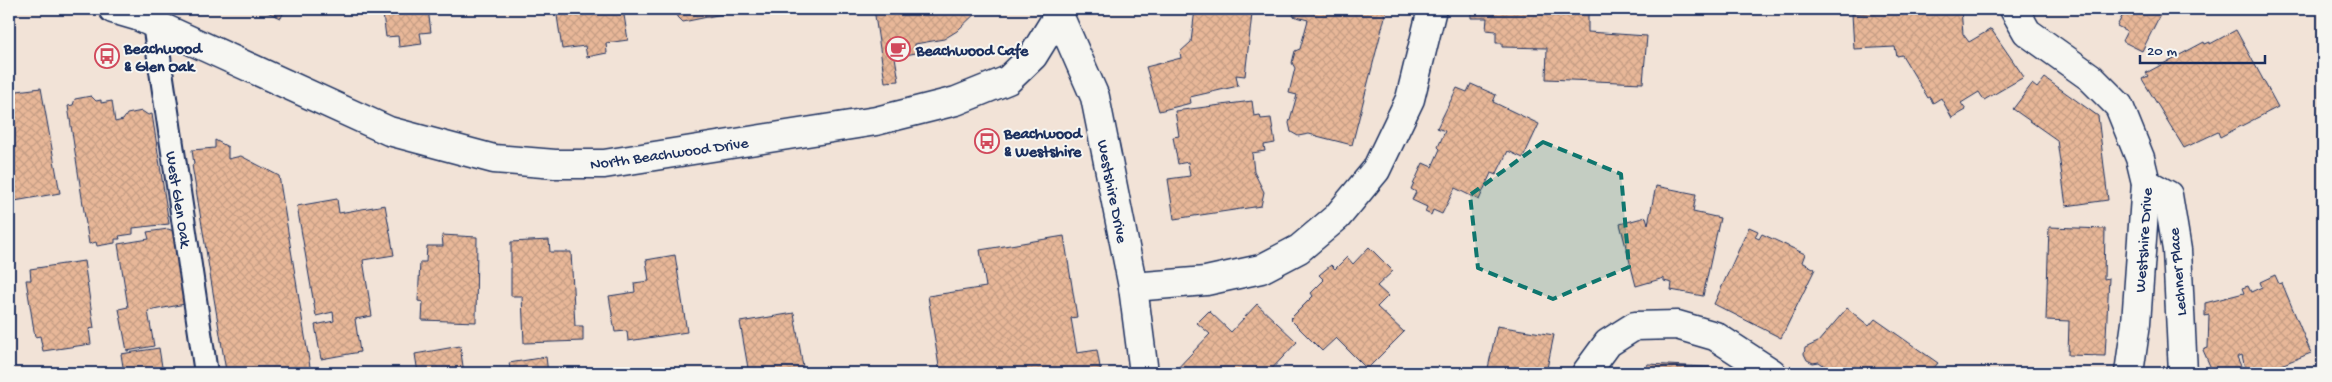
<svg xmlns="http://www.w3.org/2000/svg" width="2332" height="382" viewBox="0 0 2332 382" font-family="'Gochi Hand',sans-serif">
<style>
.building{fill:url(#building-cross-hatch);stroke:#1b2f5e}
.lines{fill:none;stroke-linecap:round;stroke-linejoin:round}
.lane-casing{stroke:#1b2f5e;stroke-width:26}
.street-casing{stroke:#1b2f5e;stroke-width:31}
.secondary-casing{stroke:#1b2f5e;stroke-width:31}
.lane{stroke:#f6f6f2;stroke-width:22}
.street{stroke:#f6f6f2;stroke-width:28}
.secondary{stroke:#f6f6f2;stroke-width:28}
.marked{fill:#0f766e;fill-opacity:0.2;stroke:#0f766e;stroke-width:4;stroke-dasharray:10 6;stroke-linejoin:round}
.labels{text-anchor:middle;stroke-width:4;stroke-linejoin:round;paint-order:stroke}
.poi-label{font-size:16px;font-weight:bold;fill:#1b2f5e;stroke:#f6f6f2;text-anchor:start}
.street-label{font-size:16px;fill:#1b2f5e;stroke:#f6f6f2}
</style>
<defs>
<pattern id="building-cross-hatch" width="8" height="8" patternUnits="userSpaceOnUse" patternTransform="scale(1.25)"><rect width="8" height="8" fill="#e8b798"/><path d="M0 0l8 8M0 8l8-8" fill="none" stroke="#c69e85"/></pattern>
</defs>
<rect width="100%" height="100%" fill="#f2e3d7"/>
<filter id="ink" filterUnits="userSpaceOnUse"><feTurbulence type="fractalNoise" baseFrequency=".02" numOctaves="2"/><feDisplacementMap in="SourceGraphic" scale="10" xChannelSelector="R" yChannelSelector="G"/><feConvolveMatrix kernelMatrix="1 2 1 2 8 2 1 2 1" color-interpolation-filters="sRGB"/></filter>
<g filter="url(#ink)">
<g class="building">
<polygon points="260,9 285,9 281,18"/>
<polygon points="374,9 428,9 431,32 420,33 422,44 399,47 398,36 386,37 383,14 375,16"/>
<polygon points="556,9 623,9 628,40 606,43 607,53 587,57 585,46 562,49"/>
<polygon points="677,9 742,9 742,10 683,22 678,17"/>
<polygon points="874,9 980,9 957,31 944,39 915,44 916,53 895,57 899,81 885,82"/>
<polygon points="1195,9 1234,9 1233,13 1252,14 1245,76 1236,75 1238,86 1190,97 1191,103 1159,111 1146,67 1181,58 1180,52 1191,42"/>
<polygon points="1295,9 1387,9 1352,145 1309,134 1298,136 1291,132 1289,123 1297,95 1289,93 1295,68 1292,63 1295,51 1300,49 1308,20 1293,16"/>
<polygon points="1471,9 1588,9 1588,32 1647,36 1643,83 1546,79 1547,48 1502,47 1502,43 1496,43 1496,31 1486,30 1487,18 1471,18"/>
<polygon points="1900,9 1961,9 1963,34 1969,42 1991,29 2024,77 1984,100 1979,92 1961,103 1966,110 1952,118 1941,98 1933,103 1930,97 1928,98 1902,55 1897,56 1895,47 1854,49 1852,14"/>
<polygon points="2126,9 2163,9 2142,51 2122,41 2127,31 2117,26"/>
<polygon points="2236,30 2278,107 2220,137 2218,132 2184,148 2142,79 2148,76 2146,73 2204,42 2205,44 2210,42 2210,44"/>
<polygon points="2045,78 2098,116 2108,200 2066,206 2057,140 2013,109 2032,84 2037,88"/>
<polygon points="1471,84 1496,95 1493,102 1539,124 1523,158 1508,151 1496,175 1491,173 1479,200 1455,188 1442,214 1433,210 1431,215 1425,212 1427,207 1412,200 1416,192 1411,189 1423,163 1432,167 1440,149 1438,147 1445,131 1437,128 1457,88 1467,92"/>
<polygon points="41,88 60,193 9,202 9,92"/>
<polygon points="91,96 96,101 101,100 101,103 112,101 115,122 123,120 127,114 142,111 148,115 152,114 169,224 133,228 133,234 119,236 120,239 115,239 115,243 97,246 96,242 89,244 68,106 73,105 75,99"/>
<polygon points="1252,101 1254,116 1260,115 1261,119 1271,118 1275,143 1264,145 1265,151 1252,153 1254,172 1264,192 1261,206 1174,219 1168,179 1190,176 1188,162 1178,164 1173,137 1179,136 1175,111"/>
<polygon points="215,140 228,147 228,159 241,156 279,176 311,373 233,373 226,371 192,165 194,164 192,150 215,148"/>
<polygon points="1656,186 1696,194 1693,212 1720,218 1703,296 1671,290 1672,283 1664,281 1664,278 1636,286 1620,224 1646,217 1648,224"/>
<polygon points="337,199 339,213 385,205 394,255 363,260 372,316 355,319 360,352 321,359 315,325 334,321 333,312 316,316 297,206"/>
<polygon points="1749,227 1758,231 1755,237 1759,239 1762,234 1805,254 1802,262 1815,269 1781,338 1714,304"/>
<polygon points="2049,227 2105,229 2104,279 2109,278 2105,356 2068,355 2069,321 2046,320"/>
<polygon points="168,229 174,231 184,283 181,283 185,304 148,311 154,346 127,351 119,309 128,307 118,244 149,239 147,232"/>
<polygon points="442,235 477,237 476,322 422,320 423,302 418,301 420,262 426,262 427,246 443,246"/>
<polygon points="1064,236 1077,317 1071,318 1077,353 1097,350 1101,373 1000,373 999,367 961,373 940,373 928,296 986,287 980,250"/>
<polygon points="549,240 550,252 571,252 575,326 583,326 583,341 524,343 522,296 511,296 511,242"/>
<polygon points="1369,247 1393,271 1377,286 1388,296 1377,307 1404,332 1367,369 1336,338 1322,351 1290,319 1313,296 1311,293 1324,280 1319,275 1331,265 1335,269 1347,257 1353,264"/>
<polygon points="675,255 687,332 628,341 627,331 615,332 609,296 635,292 634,283 649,281 646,260"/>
<polygon points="84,261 94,328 89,329 91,344 43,351 40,336 35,337 26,280 31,280 30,269"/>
<polygon points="2275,275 2279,284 2282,283 2311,353 2261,373 2246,373 2242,355 2237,357 2244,373 2213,373 2203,350 2208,348 2209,315 2205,316 2205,303 2244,293 2242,288 2248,286 2251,292 2262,287 2260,282"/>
<polygon points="1257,304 1297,342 1268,373 1173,373 1210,334 1197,323 1209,311 1231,332"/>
<polygon points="1847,308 1869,326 1875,319 1938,363 1930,373 1834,373 1819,362 1813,363 1807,360 1804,354 1805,348 1818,342"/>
<polygon points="794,313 804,373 734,373 733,371 748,368 740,322"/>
<polygon points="1497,326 1554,335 1546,373 1487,373"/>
<polygon points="460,346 464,373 418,373 415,354"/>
<polygon points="159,348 163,373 124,373 121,354"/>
<polygon points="546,357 548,373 511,373 509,363"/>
<polygon points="1648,364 1724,368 1724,373 1643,373"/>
<polygon points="2069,366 2076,373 2061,373"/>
</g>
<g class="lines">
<defs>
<polyline id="lane" points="154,24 206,373"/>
<g id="street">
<polyline points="2014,9 2027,32 2090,77 2119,106 2140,158 2146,183 2136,323 2129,373"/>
<polyline points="1059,15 1095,97 1133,287 1144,373"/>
<polyline points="2146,183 2168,195 2177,250 2183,373"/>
<polyline points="1133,287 1206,281 1261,269 1299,249 1337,217 1376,170 1410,99 1432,9"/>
<polyline points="1586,373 1608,343 1635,326 1677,325 1715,336 1772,373"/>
</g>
<polyline id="secondary" points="113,9 137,16 389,131 494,159 555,164 604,164 876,121 956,101 1008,80 1033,56 1062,9"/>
</defs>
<use href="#lane" class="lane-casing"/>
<use href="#street" class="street-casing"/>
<use href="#secondary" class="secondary-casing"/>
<use href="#lane" class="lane"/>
<use href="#street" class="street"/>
<use href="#secondary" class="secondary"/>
</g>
</g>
<path class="marked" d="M1543,142L1621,174L1629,267L1553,299L1478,268L1470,195Z"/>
<defs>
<symbol id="cafe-ring" viewBox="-11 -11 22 22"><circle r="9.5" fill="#f6f6f2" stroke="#d1495b" stroke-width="1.5"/><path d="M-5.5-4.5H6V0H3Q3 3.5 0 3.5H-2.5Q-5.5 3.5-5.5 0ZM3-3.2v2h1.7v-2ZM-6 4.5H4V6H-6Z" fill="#d1495b"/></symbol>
<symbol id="bus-ring" viewBox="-11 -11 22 22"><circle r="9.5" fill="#f6f6f2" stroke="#d1495b" stroke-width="1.5"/><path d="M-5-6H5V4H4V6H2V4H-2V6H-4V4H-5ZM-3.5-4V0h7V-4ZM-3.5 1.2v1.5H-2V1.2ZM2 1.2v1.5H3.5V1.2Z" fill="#d1495b"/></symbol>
</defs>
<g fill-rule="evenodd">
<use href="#cafe-ring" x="884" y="35" width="28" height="28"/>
<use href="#bus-ring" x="93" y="42" width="28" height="28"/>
<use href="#bus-ring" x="973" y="127" width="28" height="28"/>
</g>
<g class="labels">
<g class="poi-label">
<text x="124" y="53">Beachwood<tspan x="124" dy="18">&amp; Glen Oak</tspan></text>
<text x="916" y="55">Beachwood Cafe</text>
<text x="1004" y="138">Beachwood<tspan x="1004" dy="18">&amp; Westshire</tspan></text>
</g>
<g class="street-label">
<text transform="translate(669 152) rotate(-8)" y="6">North Beachwood Drive</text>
<text transform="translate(1114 191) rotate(79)" y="6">Westshire Drive</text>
<text transform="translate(180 199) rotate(81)" y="6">West Glen Oak</text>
<text transform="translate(2142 240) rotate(-86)" y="6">Westshire Drive</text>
<text transform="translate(2176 272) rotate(-95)" y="6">Lechner Place</text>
</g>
</g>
<rect width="2332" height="382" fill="none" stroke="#f6f6f2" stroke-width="30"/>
<rect x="15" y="15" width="2302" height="352" fill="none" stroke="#1b2f5e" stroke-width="2" filter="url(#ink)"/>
<path d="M2140 55v8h125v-8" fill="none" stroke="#1b2f5e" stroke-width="2.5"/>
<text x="2147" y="55" font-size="15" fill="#1b2f5e" stroke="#f6f6f2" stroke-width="4" paint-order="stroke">20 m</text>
</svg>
